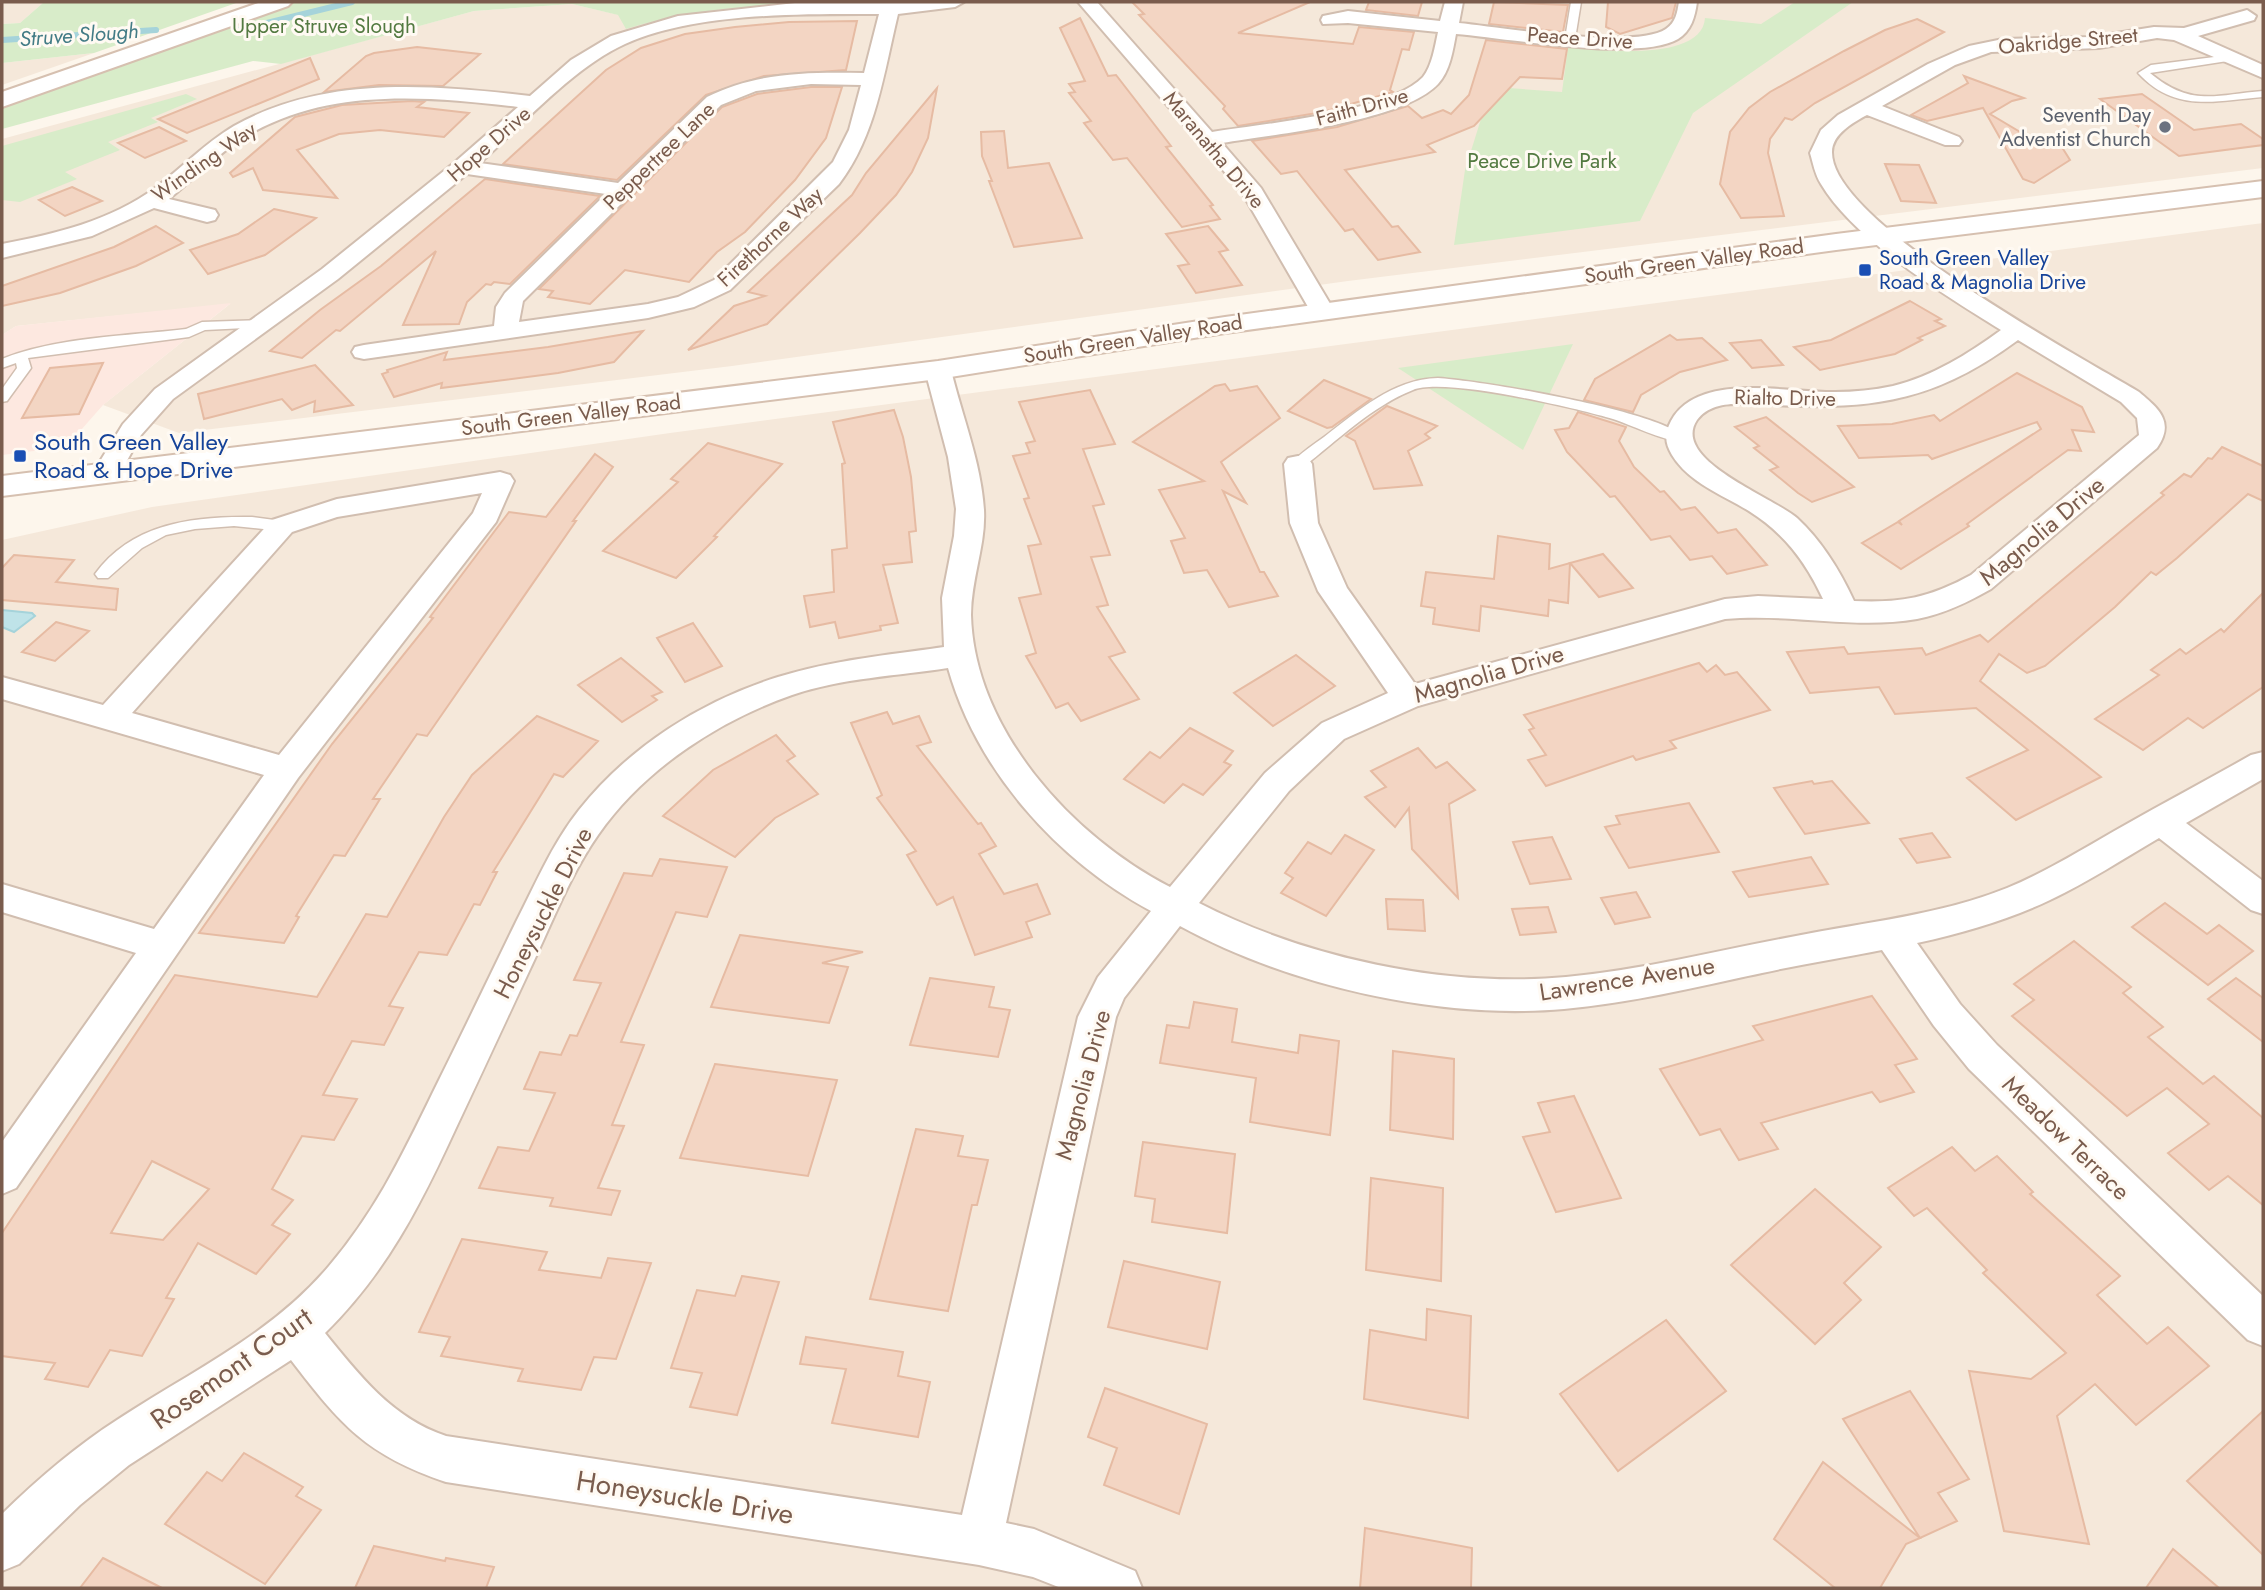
<svg xmlns="http://www.w3.org/2000/svg" width="2265" height="1590" viewBox="0 0 2265 1590" font-family="Jost,sans-serif">
<style>
.residential{fill:#f5e8da}
.commercial{fill:#fde8e0}
.green{fill:#d8ecc9}
.water{fill:#bfe3e8;stroke:#a5d3da;stroke-width:2}
.lines{fill:none;stroke-linecap:round;stroke-linejoin:round}
.stream{stroke:#a5d3da;stroke-width:6}
.building{fill:#f3d5c3;stroke:#e6bba3;stroke-width:2;fill-rule:evenodd}
.lane-casing{stroke:#d1beb0;stroke-width:3}
.street-casing{stroke:#d1beb0;stroke-width:4}
.secondary-casing{stroke:#d6c0b0;stroke-width:4}
.lane{fill:#fff;fill-rule:evenodd}
.street{fill:#fff;fill-rule:evenodd}
.secondary{fill:#fff;fill-rule:evenodd}
.worship-dot{fill:#6b7280;stroke:#fffaf3;stroke-width:2.5}
.transit-dot{fill:#1a4fb4;stroke:#fffaf3;stroke-width:2.5}
.labels{text-anchor:middle;stroke-width:6;stroke-linejoin:round;paint-order:stroke}
.far-park-label{font-size:21px;fill:#537a41;stroke:#fffaf3}
.far-water-label{font-size:21px;font-style:italic;fill:#437c86;stroke:#fffaf3}
.far-street-label{font-size:21px;fill:#7a5c4d;stroke:#fffaf3}
.far-worship-label{font-size:21px;fill:#5b616d;stroke:#fffaf3;text-anchor:end}
.far-transit-label{font-size:21px;fill:#164399;stroke:#fffaf3;text-anchor:start}
.transit-label{font-size:24px;fill:#164399;stroke:#fffaf3;text-anchor:start}
.street-label{font-size:24px;fill:#7a5c4d;stroke:#fffaf3}
.near-street-label{font-size:28px;fill:#7a5c4d;stroke:#fffaf3}
</style>
<rect width="100%" height="100%" fill="#fdf6ec"/>
<g class="residential">
<polygon points="2,2 44,2 20,23 2,24"/>
<polygon points="700,2 2263,2 2263,168 1348,281 732,366 179,433 103,405 230,304 16,326 2,335 2,139 474,11 572,4 619,15"/>
<polygon points="94,53 2,85 2,63"/>
<polygon points="2263,223 2263,1588 2,1588 2,540 152,507 670,433"/>
</g>
<polygon class="commercial" points="231,303 103,405 66,447 2,455 2,335 16,326"/>
<g class="green">
<polygon points="44,2 239,2 94,53 2,63 2,24 20,23"/>
<path d="M293,2H903C809,5 717,0 626,29L618,15L572,4L474,11L281,64L253,61L2,129V108Z"/>
<path d="M1795,2H1853L1693,113L1640,221L1454,245L1465,170L1481,119L1509,88L1562,92L1568,47C1597,50 1702,63 1705,18L1761,24Z"/>
<polygon points="186,94 197,99 151,118 158,122 108,142 120,150 65,172 77,179 20,202 2,200 2,146"/>
<polygon points="1573,344 1523,450 1398,368"/>
</g>
<polygon class="water" points="2,610 32,613 35,616 14,632 2,627"/>
<g class="lines">
<g class="stream">
<polyline points="238,30 352,2"/>
<polyline points="2,40 156,30"/>
</g>
</g>
<g class="building">
<polygon points="1132,2 1310,2 1238,33 1353,44 1359,27 1414,32 1409,50 1402,49 1390,90 1393,92 1323,112 1238,126 1223,109 1225,106 1139,15 1144,14"/>
<polygon points="1369,2 1422,2 1418,16 1366,10"/>
<polygon points="1494,2 1568,5 1563,32 1489,24"/>
<polygon points="1608,2 1676,2 1672,18 1620,34 1606,27"/>
<polygon points="1080,18 1108,76 1116,75 1171,146 1166,147 1213,205 1210,206 1220,219 1182,227 1127,158 1113,160 1084,123 1091,121 1069,93 1075,92 1069,84 1085,81 1060,28"/>
<polygon points="1917,19 1944,32 1815,103 1792,120 1785,118 1770,139 1768,153 1784,216 1741,218 1720,184 1730,132 1749,108 1770,92 1844,51 1885,30"/>
<polygon points="857,21 846,70 764,76 706,95 617,180 503,164 606,70 641,48 685,34 735,27 789,22"/>
<polygon points="1486,40 1567,49 1562,79 1520,77 1474,126 1427,145 1435,152 1345,170 1392,227 1398,226 1420,252 1378,260 1353,229 1345,231 1297,171 1281,174 1252,141 1337,127 1408,106 1422,118 1443,110 1451,114 1469,95"/>
<polygon points="417,47 480,54 443,86 379,85 324,92 366,56 374,53"/>
<polygon points="310,58 319,79 187,133 158,119"/>
<polygon points="1964,76 2024,98 2012,101 1990,114 2032,139 2058,141 2070,160 2034,183 2023,179 1983,108 1927,121 1911,115 1968,83"/>
<polygon points="811,87 842,87 826,138 795,180 745,232 717,252 689,282 625,270 590,304 548,297 553,291 539,289 722,107 757,94"/>
<polygon points="937,88 928,138 912,172 896,195 860,233 767,324 688,350 734,306 765,296 748,292 852,195 866,173"/>
<polygon points="2142,94 2194,130 2241,124 2263,139 2263,145 2179,156 2100,99"/>
<polygon points="412,101 424,102 417,107 469,113 444,137 380,130 339,134 297,150 337,198 263,190 253,168 233,177 230,173 295,117 342,105"/>
<polygon points="159,127 186,141 145,158 118,143"/>
<polygon points="1004,131 1008,168 1049,163 1082,238 1014,247 989,181 992,181 982,156 981,132"/>
<polygon points="1885,164 1919,165 1936,203 1901,201"/>
<polygon points="485,179 600,196 510,284 494,282 491,285 486,284 467,302 459,324 403,325 436,251 340,331 336,330 302,358 270,351 320,310 381,266"/>
<polygon points="72,187 102,201 65,216 39,200"/>
<polygon points="274,209 316,218 265,255 208,274 190,250 238,234"/>
<polygon points="156,226 183,243 136,266 60,293 2,306 2,286 114,247"/>
<polygon points="1208,226 1228,250 1219,252 1242,285 1196,293 1178,266 1189,264 1166,234"/>
<polygon points="1910,301 1941,319 1935,321 1945,326 1918,338 1922,340 1895,354 1820,370 1794,347 1831,340"/>
<polygon points="643,331 614,362 558,373 441,388 442,383 394,397 382,374 388,372 387,370 447,352 444,360 548,347"/>
<polygon points="1670,335 1677,340 1702,338 1727,360 1680,372 1641,395 1633,412 1584,400 1595,379"/>
<polygon points="1761,340 1783,365 1752,368 1730,343"/>
<polygon points="103,363 79,414 22,418 50,368"/>
<polygon points="315,365 353,405 314,412 315,401 292,410 282,399 204,419 198,394"/>
<polygon points="2017,373 2082,407 2094,432 2072,430 2081,451 2068,450 1967,524 1969,526 1901,569 1862,543 1898,522 1902,525 1899,521 2041,429 2037,422 1932,459 1928,455 1859,458 1838,426 1892,424 1934,415 1940,421"/>
<polygon points="1324,380 1371,399 1332,427 1327,428 1288,411"/>
<polygon points="1225,384 1230,391 1257,386 1280,418 1221,462 1246,503 1223,491 1260,572 1264,572 1278,596 1229,607 1207,570 1184,573 1171,541 1185,538 1159,490 1204,481 1133,442 1215,386"/>
<polygon points="1090,390 1115,444 1083,449 1104,504 1093,506 1110,555 1091,557 1108,605 1097,607 1125,652 1109,657 1139,699 1081,721 1068,703 1056,708 1026,656 1036,653 1019,598 1041,594 1028,546 1041,544 1024,499 1029,498 1013,456 1030,453 1026,443 1035,441 1019,402"/>
<polygon points="1387,406 1437,426 1425,434 1430,438 1408,451 1422,485 1374,489 1355,441 1346,436"/>
<polygon points="894,410 903,437 911,477 916,531 909,532 912,562 883,565 898,623 880,626 881,630 839,638 835,622 810,627 804,596 834,592 832,550 847,548 842,464 845,463 833,422"/>
<polygon points="1578,412 1626,427 1619,441 1634,467 1660,492 1664,491 1681,510 1695,507 1718,533 1736,529 1767,565 1727,574 1712,556 1690,560 1670,536 1651,540 1615,496 1610,497 1567,452 1555,430 1569,428"/>
<polygon points="1766,417 1854,487 1812,502 1798,493 1770,470 1778,467 1754,448 1759,446 1735,427"/>
<polygon points="708,443 782,464 714,536 717,537 676,578 603,551 678,482 671,479"/>
<polygon points="2222,447 2263,466 2263,501 2248,494 2177,558 2156,575 2151,572 2115,607 2045,666 2027,673 1999,654 1980,681 2101,777 2016,820 1967,778 2028,750 1976,708 1895,714 1879,687 1810,693 1787,652 1844,647 1848,654 1922,648 1926,655 1980,635 1988,642 2164,495 2161,493 2184,474 2191,477 2208,458 2212,459"/>
<polygon points="595,454 613,467 573,521 576,521 427,736 417,734 373,799 380,799 345,856 334,855 296,916 299,917 284,943 199,933 332,744 433,618 430,617 509,512 546,517"/>
<polygon points="1498,536 1550,544 1549,569 1570,563 1568,603 1549,600 1548,616 1481,606 1479,631 1433,624 1435,608 1421,606 1426,572 1494,579"/>
<polygon points="1603,554 1633,588 1599,597 1570,563"/>
<polygon points="14,555 74,560 56,582 118,589 116,610 2,600 2,568"/>
<polygon points="2263,593 2263,687 2203,728 2188,718 2143,750 2095,719 2159,675 2151,670 2180,649 2186,654 2221,629 2224,632"/>
<polygon points="56,622 89,631 55,661 22,652"/>
<polygon points="693,623 722,666 685,682 657,638"/>
<polygon points="1296,655 1335,686 1273,726 1234,693"/>
<polygon points="621,658 662,692 652,696 657,700 622,722 578,685"/>
<polygon points="1699,663 1707,672 1716,665 1725,675 1737,672 1770,710 1670,741 1676,748 1636,760 1633,756 1546,786 1528,760 1546,755 1529,730 1534,728 1524,715"/>
<polygon points="887,712 893,724 919,716 931,742 917,746 978,824 981,823 996,846 979,854 1004,894 1037,884 1050,914 1026,922 1032,937 975,955 953,897 937,905 907,855 916,851 877,798 882,795 851,723"/>
<path d="M537,716L598,741L563,777L554,774L493,872H497L480,905L474,904L447,955L419,952L389,1006L403,1008L384,1045L352,1041L323,1095L357,1099L334,1140L302,1136L272,1189L293,1200L272,1225L290,1234L256,1274L198,1243L166,1298L174,1299L142,1356L110,1350L88,1387L45,1379L55,1363L2,1356V1233L175,975L317,997L366,914L387,917L444,817L472,775ZM152,1161L209,1189L163,1240L111,1233Z"/>
<polygon points="1190,728 1233,751 1224,762 1231,765 1203,795 1183,784 1164,803 1124,779 1150,752 1160,758"/>
<polygon points="776,735 795,756 787,761 818,794 775,818 735,857 663,816 713,770"/>
<polygon points="1418,748 1436,768 1447,762 1475,790 1449,804 1458,898 1412,849 1409,808 1395,827 1365,797 1386,787 1371,771"/>
<polygon points="1812,781 1814,784 1832,781 1869,823 1805,834 1774,788"/>
<polygon points="1689,803 1719,852 1629,868 1605,827 1620,824 1616,816"/>
<polygon points="1932,833 1950,857 1917,863 1900,839"/>
<polygon points="1345,835 1374,850 1326,916 1281,893 1293,878 1285,873 1308,842 1331,854"/>
<polygon points="1552,837 1571,879 1530,884 1513,842"/>
<polygon points="1811,857 1828,884 1749,897 1733,872"/>
<polygon points="660,859 727,867 707,917 676,912 621,1042 644,1045 612,1125 624,1126 598,1188 620,1191 611,1215 550,1206 553,1198 479,1188 498,1147 529,1151 555,1093 524,1089 540,1052 561,1055 570,1035 577,1036 601,983 574,980 624,873 652,876"/>
<polygon points="1636,892 1650,917 1615,924 1601,898"/>
<polygon points="1386,899 1423,900 1425,931 1388,929"/>
<polygon points="2165,903 2207,934 2219,925 2253,951 2208,985 2132,927"/>
<polygon points="1548,907 1556,932 1520,935 1512,909"/>
<polygon points="740,935 863,952 822,963 848,967 829,1023 711,1007"/>
<polygon points="2074,941 2131,987 2123,993 2163,1027 2148,1037 2203,1084 2214,1076 2263,1118 2263,1205 2228,1176 2209,1190 2168,1153 2209,1124 2167,1088 2127,1116 2012,1016 2034,1000 2014,984"/>
<polygon points="930,978 994,987 989,1007 1010,1010 998,1057 910,1045"/>
<polygon points="2236,978 2263,998 2263,1042 2208,999"/>
<polygon points="1872,996 1917,1059 1895,1065 1914,1092 1880,1102 1872,1092 1761,1123 1778,1149 1739,1160 1720,1129 1700,1135 1660,1069 1763,1040 1753,1026"/>
<polygon points="1194,1002 1237,1009 1232,1042 1298,1053 1300,1035 1339,1041 1330,1135 1250,1122 1256,1078 1160,1063 1167,1025 1189,1028"/>
<polygon points="1393,1051 1454,1059 1453,1139 1390,1130"/>
<polygon points="715,1064 837,1080 808,1176 680,1158"/>
<polygon points="1574,1096 1621,1198 1556,1212 1523,1137 1550,1132 1538,1103"/>
<polygon points="916,1129 963,1136 958,1156 988,1160 977,1205 972,1205 948,1311 870,1299"/>
<polygon points="1143,1142 1235,1154 1227,1233 1152,1222 1155,1199 1135,1196"/>
<polygon points="1952,1147 1975,1171 1997,1156 2033,1192 2030,1194 2120,1276 2097,1295 2147,1344 2168,1327 2209,1366 2136,1425 2095,1384 2057,1416 2089,1544 2004,1531 1969,1371 2031,1379 2066,1353 1983,1273 1987,1270 1927,1208 1914,1216 1888,1188"/>
<polygon points="1371,1178 1443,1188 1441,1281 1366,1270"/>
<polygon points="1815,1189 1881,1247 1844,1283 1861,1300 1815,1344 1731,1265"/>
<polygon points="462,1239 547,1252 539,1270 601,1278 608,1258 651,1263 616,1359 594,1357 581,1390 518,1381 523,1369 441,1356 450,1337 419,1332"/>
<polygon points="1124,1261 1220,1282 1207,1349 1108,1327"/>
<polygon points="742,1276 779,1282 737,1415 690,1407 702,1373 671,1368 697,1290 735,1296"/>
<polygon points="1427,1309 1471,1316 1468,1418 1364,1399 1370,1330 1426,1340"/>
<polygon points="1666,1320 1726,1391 1618,1471 1560,1394"/>
<polygon points="806,1337 903,1352 898,1376 930,1382 918,1437 832,1423 846,1369 800,1364"/>
<polygon points="1105,1388 1207,1424 1179,1514 1104,1485 1117,1448 1088,1437"/>
<polygon points="1910,1391 1969,1479 1938,1493 1957,1521 1920,1538 1843,1419"/>
<polygon points="2263,1411 2263,1555 2187,1481"/>
<polygon points="244,1453 303,1487 296,1496 321,1510 265,1584 165,1524 207,1472 222,1481"/>
<polygon points="1823,1462 1920,1538 1906,1544 1880,1588 1835,1588 1774,1539"/>
<polygon points="1365,1528 1472,1548 1471,1588 1360,1588"/>
<polygon points="374,1546 445,1561 446,1558 494,1567 486,1588 355,1588"/>
<polygon points="2173,1549 2219,1588 2146,1588"/>
<polygon points="103,1558 162,1588 80,1588"/>
</g>
<g class="lines">
<defs>
<g id="lane">
<polygon points="1571,2 1581,2 1575,39 1570,42 1565,39"/>
<path d="M2230,55L2234,56V60L2150,73C2191,107 2214,95 2263,91V97C2214,101 2175,113 2138,73L2151,65Z"/>
<path d="M262,320L268,324L267,327L205,330L189,337L28,358L31,368L7,401L2,402V389L17,368L16,363L2,368V359C56,337 127,336 186,329L202,322Z"/>
<path d="M1438,378C1482,381 1658,410 1686,438L1684,441C1670,444 1629,424 1613,419C1576,408 1444,377 1413,390C1372,406 1337,441 1303,467H1293L1291,464C1300,453 1313,445 1324,437C1358,411 1393,379 1438,378Z"/>
<path d="M252,517L282,521L289,526L282,531L234,526L195,529L166,535L142,548L108,578H98L95,574C132,523 194,516 252,517Z"/>
</g>
<g id="street">
<path d="M964,2L955,7L898,14C884,72 876,136 839,184L730,290L694,307L648,318L364,359L355,357L352,352L355,347L364,345L494,326L496,307L505,293L606,194L467,174L338,279L173,399L141,435L118,477L108,479L98,477L94,471L123,424L155,389L322,269L455,162L518,107C426,96 325,87 243,138C216,155 194,179 169,199L215,210L218,215L215,220L207,222L154,208L92,236L2,258V244C55,234 110,221 155,188C182,168 205,143 234,126C325,75 431,85 530,96L571,60L611,36L678,16L795,3ZM879,14L864,73C809,72 757,72 707,97L618,183L480,163C522,125 574,67 625,44C696,12 802,14 879,14ZM811,84L861,85L849,130L833,162L714,280L678,297L648,304L519,322L523,301L721,105L756,91Z"/>
<path d="M1078,2H1097L1212,132C1261,124 1390,112 1423,77C1432,66 1435,46 1438,32L1348,23L1323,24L1321,20L1323,16L1348,11L1440,21L1445,2H1463L1459,23C1500,27 1635,50 1666,29C1676,22 1677,13 1679,2H1697C1695,17 1691,31 1678,39C1639,62 1505,38 1456,34C1453,50 1450,71 1438,84C1402,122 1275,134 1222,143L1261,188L1335,312L1332,317L1323,319L1314,317L1311,312L1241,191Z"/>
<path d="M2247,10L2256,16L2254,20L2198,36L2263,65V78L2174,40L2157,38L2099,48L1991,52L1955,65L1882,106L1959,137L1962,141L1959,145H1945L1867,115C1854,122 1832,134 1832,152C1831,222 2079,356 2139,392C2159,409 2175,422 2157,448L1991,589C1968,602 1944,614 1917,619C1854,630 1790,613 1725,619L1418,706L1344,739L1289,791L1199,903C1306,958 1445,988 1566,977C1643,970 1719,950 1796,936C1866,922 1940,915 2007,888C2048,871 2086,847 2125,825C2167,801 2209,779 2251,755L2263,752V779L2186,823L2263,881V914L2251,910L2159,838C2123,859 2088,882 2050,900C2008,920 1963,933 1917,943L1960,1004L1997,1045L2263,1296V1346L2248,1340L1969,1069L1934,1026L1882,950C1842,958 1802,964 1762,973C1696,987 1631,1003 1564,1009C1439,1020 1290,986 1180,926L1124,998L1116,1017L1006,1523L1034,1529L1135,1571L1142,1588H1061L1033,1577L979,1565L446,1482C366,1455 341,1425 291,1360L129,1465L80,1505L19,1564L2,1571V1514C38,1479 75,1447 117,1420C190,1372 272,1334 329,1266C379,1207 405,1149 439,1080C465,1028 490,975 516,922C535,885 552,844 579,810C629,747 701,701 778,677C832,660 888,655 944,647L942,598L954,536L956,509L948,457L925,370L929,365L938,362L947,365L951,370C962,416 981,462 984,510C986,545 971,579 971,615C974,730 1073,837 1170,887L1265,773L1322,723L1388,693L1318,591L1290,523L1284,464L1288,458L1298,456L1308,458L1312,464L1318,523L1347,588L1415,684L1725,599L1758,596L1823,599C1806,562 1784,533 1749,511C1723,495 1689,483 1672,455C1665,443 1664,434 1671,421C1698,371 1787,393 1835,392C1854,392 1874,390 1893,386C1933,376 1968,354 2001,330C1946,296 1854,240 1821,184C1815,175 1813,163 1810,153L1821,130L1838,115L1928,64L1969,46L2003,39L2091,37L2154,27L2184,28ZM2018,340L2121,402L2137,418L2139,435L1971,575C1929,598 1901,603 1854,601C1840,571 1822,541 1797,518C1773,497 1670,460 1697,420C1709,403 1733,403 1751,404C1862,410 1926,408 2018,340ZM948,668C977,771 1057,860 1151,911L1098,977L1078,1017L962,1515L446,1436C392,1418 359,1375 325,1333C386,1273 420,1206 455,1130C481,1075 506,1021 531,967C552,923 570,875 598,835C644,769 718,721 792,695C842,678 896,676 948,668Z"/>
<path d="M500,472L510,475L514,481L496,522L298,778L16,1188L2,1194V1142L136,953L2,912V884L154,929L264,775L2,699V677L103,705L272,520L337,499ZM482,493L473,513L279,755L132,713L292,532L337,517Z"/>
</g>
<g id="secondary">
<polygon points="261,2 292,2 288,6 2,107 2,92"/>
<polygon points="2263,181 2263,197 1836,250 1225,333 938,379 2,496 2,476 938,361 1225,317 1836,234"/>
</g>
</defs>
<use href="#lane" class="lane-casing"/>
<use href="#street" class="street-casing"/>
<use href="#secondary" class="secondary-casing"/>
<use href="#lane" class="lane"/>
<use href="#street" class="street"/>
<use href="#secondary" class="secondary"/>
</g>
<circle class="worship-dot" cx="2165" cy="127" r="7"/>
<g class="transit-dot">
<rect x="1858" y="263" width="14" height="14" rx="3.5"/>
<rect x="13" y="449" width="14" height="14" rx="3.5"/>
</g>
<g class="labels">
<g class="far-park-label">
<text x="324" y="33">Upper Struve Slough</text>
<text x="1542" y="168">Peace Drive Park</text>
</g>
<g class="far-water-label">
<text transform="translate(79 35) rotate(-4)" y="7">Struve Slough</text>
</g>
<g class="far-street-label">
<text transform="translate(1580 38) rotate(4)" y="7">Peace Drive</text>
<text transform="translate(2068 41) rotate(-5)" y="7">Oakridge Street</text>
<text transform="translate(1362 107) rotate(-15)" y="7">Faith Drive</text>
<text transform="translate(489 144) rotate(-41)" y="7">Hope Drive</text>
<text transform="translate(1214 150) rotate(50)" y="7">Maranatha Drive</text>
<text transform="translate(659 156) rotate(-44)" y="7">Peppertree Lane</text>
<text transform="translate(204 162) rotate(-35)" y="7">Winding Way</text>
<text transform="translate(770 237) rotate(-43)" y="7">Firethorne Way</text>
<text transform="translate(1694 261) rotate(-8)" y="7">South Green Valley Road</text>
<text transform="translate(1133 339) rotate(-9)" y="7">South Green Valley Road</text>
<text transform="translate(1785 398) rotate(1)" y="7">Rialto Drive</text>
<text transform="translate(571 415) rotate(-7)" y="7">South Green Valley Road</text>
</g>
<g class="far-worship-label">
<text x="2151" y="122">Seventh Day<tspan x="2151" dy="24">Adventist Church</tspan></text>
</g>
<g class="far-transit-label">
<text x="1879" y="265">South Green Valley<tspan x="1879" dy="24">Road &amp; Magnolia Drive</tspan></text>
</g>
<g class="transit-label">
<text x="34" y="450">South Green Valley<tspan x="34" dy="28">Road &amp; Hope Drive</tspan></text>
</g>
<g class="street-label">
<text transform="translate(2042 531) rotate(-40)" y="8">Magnolia Drive</text>
<text transform="translate(1489 674) rotate(-16)" y="8">Magnolia Drive</text>
<text transform="translate(543 913) rotate(-63)" y="8">Honeysuckle Drive</text>
<text transform="translate(1627 979) rotate(-9)" y="8">Lawrence Avenue</text>
<text transform="translate(1083 1085) rotate(-75)" y="8">Magnolia Drive</text>
<text transform="translate(2066 1138) rotate(44)" y="8">Meadow Terrace</text>
</g>
<g class="near-street-label">
<text transform="translate(231 1368) rotate(-35)" y="10">Rosemont Court</text>
<text transform="translate(685 1497) rotate(9)" y="10">Honeysuckle Drive</text>
</g>
</g>
<rect width="2265" height="1590" fill="none" stroke="#7a5c4d" stroke-width="7"/>
</svg>
